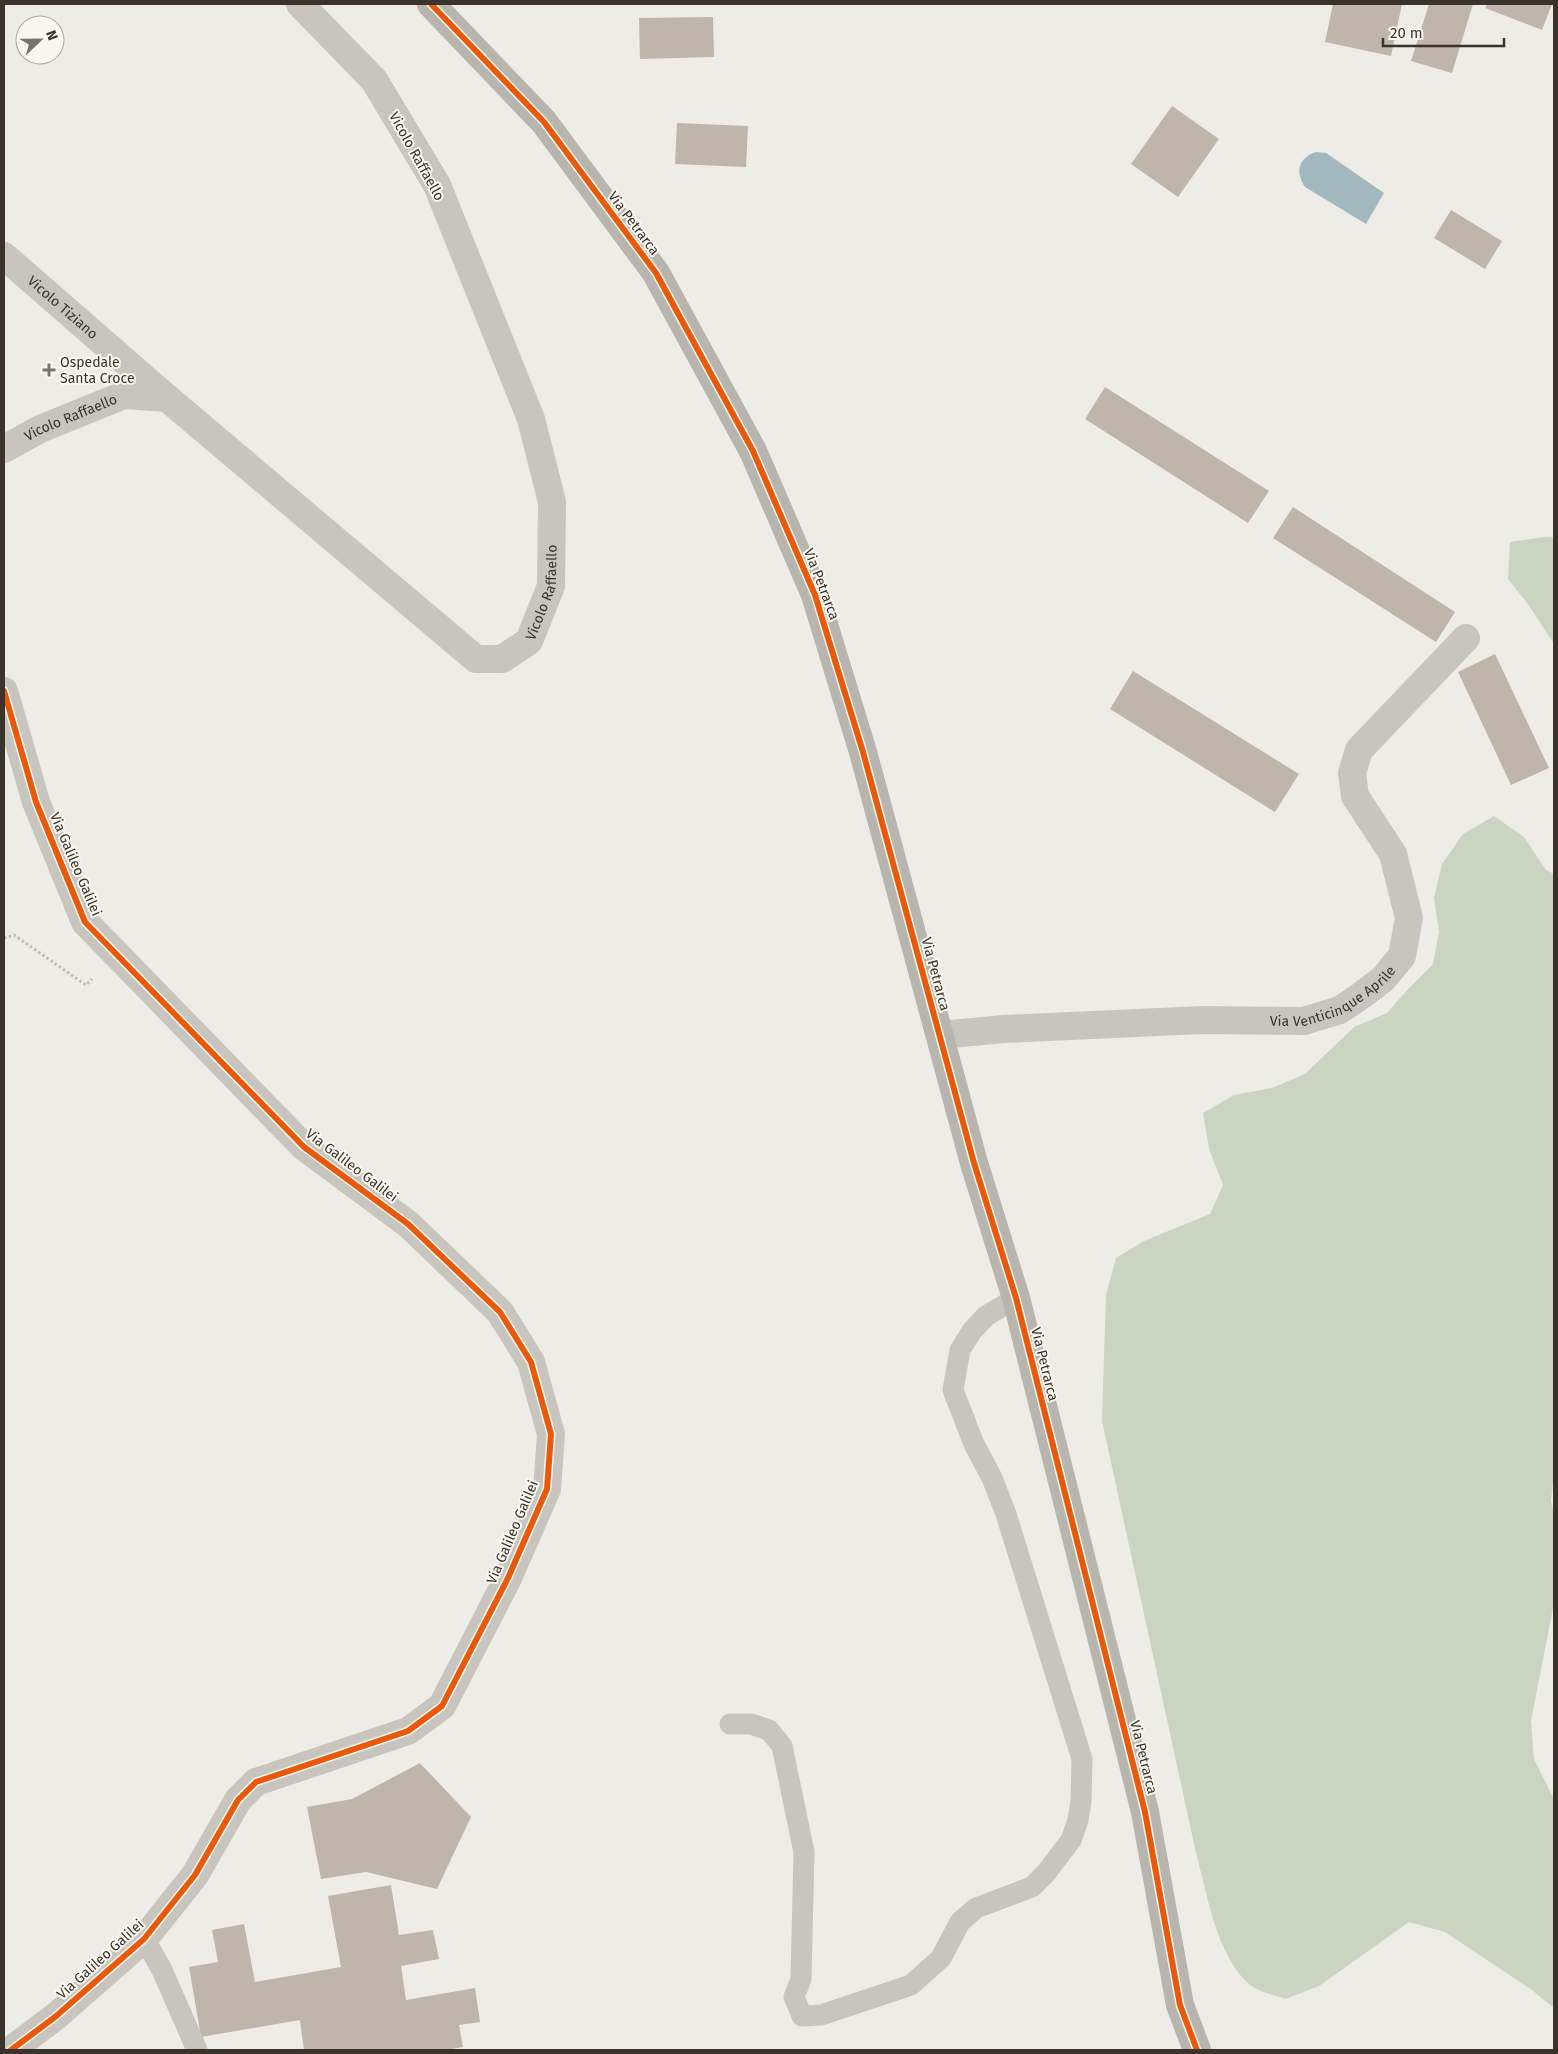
<svg xmlns="http://www.w3.org/2000/svg" width="1558" height="2054" viewBox="0 0 1558 2054" font-family="'Fira Sans',sans-serif">
<style>
.green{fill:#cbd4c1}
.water{fill:#a3b8be}
.building{fill:#c0b5aa}
.lines{fill:none;stroke-linecap:round;stroke-linejoin:round}
.path{stroke:#c0bdb7;stroke-width:3;stroke-dasharray:2.5 2.5;stroke-linecap:butt}
.lane{stroke:#c8c5be;stroke-width:21}
.street{stroke:#c8c5be;stroke-width:28}
.secondary{stroke:#b8b5af;stroke-width:28}
.cycleway-casing{stroke:#f9f7ef;stroke-width:9}
.cycleway{stroke:#e8590c;stroke-width:6}
.poi-dot{fill:#78746d;stroke:#f9f7ef;stroke-width:2}
.labels{text-anchor:middle;stroke-width:4;stroke-linejoin:round;paint-order:stroke}
.street-label{font-size:14px;fill:#39332c;stroke:#f9f7ef}
.poi-label{font-size:14px;fill:#39332c;stroke:#f9f7ef;text-anchor:start}
</style>
<rect width="100%" height="100%" fill="#eeece6"/>
<g class="green">
<polygon points="1544,537 1554,537 1554,644 1528,604 1508,579 1510,542"/>
<path d="M1494,816L1524,837L1546,870L1554,874V1474L1551,1501L1554,1513V1603L1531,1721L1534,1759L1554,1799V2008L1532,1990L1445,1932L1409,1922L1319,1986L1286,1999C1277,1996 1257,1991 1250,1985C1217,1957 1207,1894 1196,1853L1102,1421L1106,1295L1116,1258L1144,1241L1210,1214L1223,1185L1209,1149L1203,1113L1234,1095L1272,1088L1305,1074L1354,1027L1387,1013L1408,989L1433,964L1439,932L1434,898L1442,864L1463,834Z"/>
</g>
<path class="water" d="M1316,152L1326,153L1384,193L1366,224L1305,187C1295,172 1298,158 1316,152Z"/>
<g class="building">
<polygon points="1333,4 1402,4 1391,56 1325,42"/>
<polygon points="1429,4 1473,4 1452,73 1411,61"/>
<polygon points="1487,4 1552,4 1542,30 1485,8"/>
<polygon points="713,17 714,57 640,59 639,18"/>
<polygon points="1172,106 1219,139 1178,197 1131,164"/>
<polygon points="677,123 748,126 746,167 675,164"/>
<polygon points="1451,210 1502,241 1485,269 1434,238"/>
<polygon points="1105,387 1269,491 1248,523 1085,419"/>
<polygon points="1293,507 1455,612 1436,642 1273,538"/>
<polygon points="1495,654 1549,768 1511,785 1458,672"/>
<polygon points="1133,671 1299,774 1275,812 1110,709"/>
<polygon points="420,1763 471,1817 437,1889 366,1872 321,1879 307,1807 352,1799"/>
<polygon points="391,1885 399,1935 433,1930 439,1959 401,1966 406,2000 475,1988 480,2022 459,2025 463,2047 445,2050 304,2050 300,2020 201,2037 189,1967 218,1962 212,1930 244,1924 255,1982 341,1967 328,1896"/>
</g>
<g class="lines">
<polyline class="path" points="4,938 14,935 86,985 92,979"/>
<g class="lane">
<polyline points="730,1724 751,1724 769,1730 782,1746 804,1852 801,1979 794,1997 802,2016 821,2015 911,1985 941,1958 960,1922 976,1908 1032,1887 1046,1873 1071,1840 1078,1820 1081,1801 1082,1759 1006,1514 992,1478 974,1444 953,1390 960,1350 972,1331 986,1316 1016,1298"/>
<polyline points="148,1945 162,1970 197,2050"/>
</g>
<g class="street">
<path id="s1" d="M4,256L167,398"/>
<path id="s2" d="M4,449L40,429L124,395L167,398L476,659H502L529,641L551,586L552,502L531,419L437,185L374,80L300,4"/>
<polyline points="4,691 36,802 85,922 304,1147 408,1224 500,1312 531,1362 551,1434 547,1489 508,1578 442,1706 408,1731 256,1782 238,1800 195,1875 144,1939 55,2017 11,2050"/>
<path id="s3" d="M940,1035L1004,1029L1202,1020L1304,1021L1340,1010L1362,995L1383,979L1402,956L1409,918L1393,854L1355,796L1352,773L1359,750L1466,638"/>
</g>
<polyline class="secondary" points="431,4 544,122 656,273 753,451 815,595 863,752 974,1163 1016,1298 1145,1812 1180,2005 1197,2050"/>
<defs>
<g id="cycleway">
<polyline points="431,4 544,122 656,273 753,451 815,595 863,752 974,1163 1016,1298 1145,1812 1180,2005 1197,2050"/>
<polyline points="4,691 36,802 85,922 304,1147 408,1224 500,1312 531,1362 551,1434 547,1489 508,1578 442,1706 408,1731 256,1782 238,1800 195,1875 144,1939 55,2017 11,2050"/>
</g>
</defs>
<use href="#cycleway" class="cycleway-casing"/>
<use href="#cycleway" class="cycleway"/>
</g>
<path class="poi-dot" d="M46.5 362.5h5v5h5v5h-5v5h-5v-5h-5v-5h5z"/>
<g class="labels">
<g class="street-label">
<text transform="translate(417 156) rotate(61)" y="5">Vicolo Raffaello</text>
<text transform="translate(634 223) rotate(53)" y="5">Via Petrarca</text>
<text dy="5" stroke="none"><textPath href="#s1" startOffset="78">Vicolo Tiziano</textPath></text>
<text dy="5" stroke="none"><textPath href="#s2" startOffset="74">Vicolo Raffaello</textPath></text>
<text transform="translate(822 584) rotate(69)" y="5">Via Petrarca</text>
<text dy="5" stroke="none"><textPath href="#s2" startOffset="689">Vicolo Raffaello</textPath></text>
<text transform="translate(76 864) rotate(67)" y="5">Via Galileo Galilei</text>
<text transform="translate(936 974) rotate(75)" y="5">Via Petrarca</text>
<text dy="5" stroke="none"><textPath href="#s3" startOffset="400">Via Venticinque Aprile</textPath></text>
<text transform="translate(352 1165) rotate(37)" y="5">Via Galileo Galilei</text>
<text transform="translate(1045 1364) rotate(76)" y="5">Via Petrarca</text>
<text transform="translate(512 1532) rotate(-67)" y="5">Via Galileo Galilei</text>
<text transform="translate(1144 1757) rotate(76)" y="5">Via Petrarca</text>
<text transform="translate(100 1959) rotate(-42)" y="5">Via Galileo Galilei</text>
</g>
<g class="poi-label">
<text x="60" y="367">Ospedale<tspan x="60" dy="16">Santa Croce</tspan></text>
</g>
</g>
<rect width="1558" height="2054" fill="none" stroke="#39332c" stroke-width="10"/>
<g transform="translate(40 40) rotate(68)"><circle r="24" fill="#f9f7ef" stroke="#aca9a1"/>
<path d="M0-4L9 19L0 12L-9 19Z" fill="#78746d"/>
<text y="-8" font-size="14" font-weight="bold" text-anchor="middle" fill="#39332c">N</text>
</g>
<path d="M1383 38v8h121v-8" fill="none" stroke="#39332c" stroke-width="2.5"/>
<text x="1390" y="38" font-size="15" fill="#39332c" stroke="#f9f7ef" stroke-width="4" paint-order="stroke">20 m</text>
</svg>
